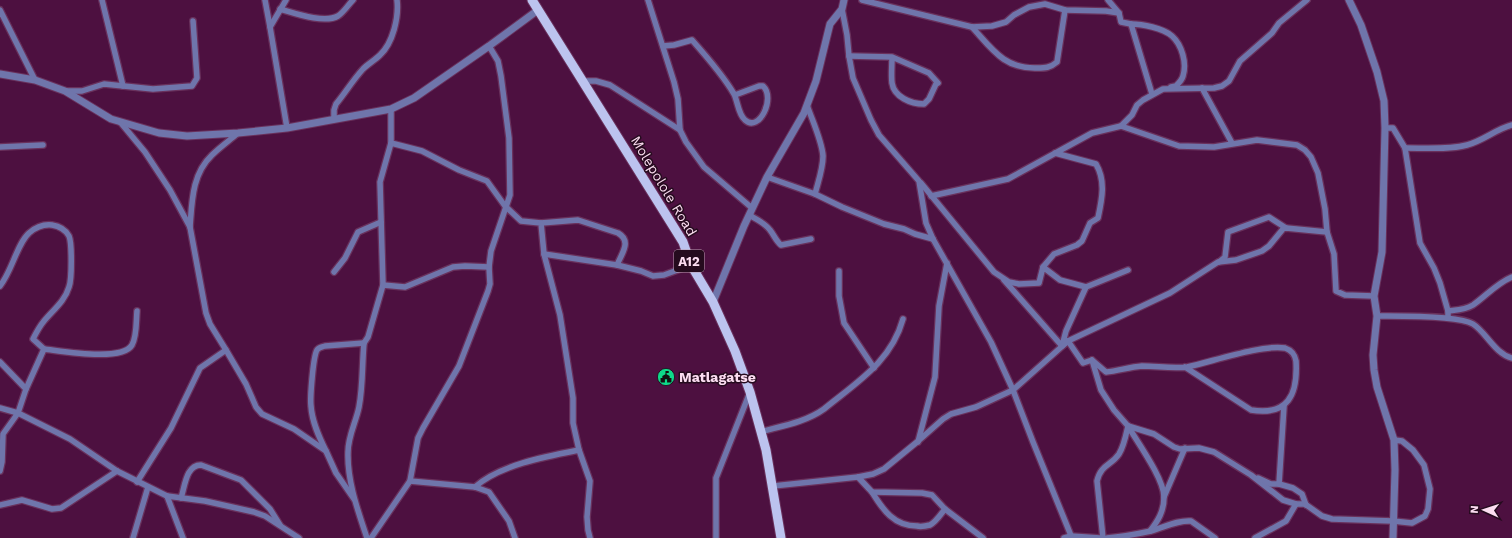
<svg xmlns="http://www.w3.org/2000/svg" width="1512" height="538" viewBox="0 0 1512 538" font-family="'Work Sans',sans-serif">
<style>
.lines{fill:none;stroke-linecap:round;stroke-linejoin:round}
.minor-casing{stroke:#69315c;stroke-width:8}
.tertiary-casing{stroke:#69315c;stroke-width:9}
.primary-casing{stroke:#69315c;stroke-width:11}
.minor{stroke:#6f75ab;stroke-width:5.5}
.tertiary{stroke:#6f75ab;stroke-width:7}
.primary{stroke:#bcc3ef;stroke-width:9}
.labels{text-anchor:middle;stroke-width:3;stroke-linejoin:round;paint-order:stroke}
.shield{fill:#250b1e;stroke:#bc9eb2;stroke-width:1}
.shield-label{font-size:13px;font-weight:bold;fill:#fcddf1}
.street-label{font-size:14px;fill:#fcddf1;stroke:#250b1e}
.poi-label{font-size:14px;font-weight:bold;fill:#fcddf1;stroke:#250b1e;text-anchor:start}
</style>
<rect width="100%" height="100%" fill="#4d1040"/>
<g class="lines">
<defs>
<g id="minor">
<polyline points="102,0 123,86"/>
<polyline points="265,0 270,27"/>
<polyline points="286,0 270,27 287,128"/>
<polyline points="648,0 674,82 678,99 680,130 686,142 704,167 752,208"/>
<polyline points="862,0 972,27 992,26 1006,22 1014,15 1029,7 1045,4 1065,10 1106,11 1119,13"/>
<polyline points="1108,0 1119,13 1121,22 1131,24"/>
<path d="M280,9C294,13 324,24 338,16C344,12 348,5 353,0"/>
<polyline points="842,9 847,35 849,56 853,78 871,120 879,135 919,181 926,223 933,239 991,342 1013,390 1033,442 1072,538"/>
<polyline points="0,10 35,80"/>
<path d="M972,27C992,49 1004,69 1037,68C1045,68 1050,68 1057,62L1065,10"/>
<path d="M663,46L674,45L692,40C707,57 723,75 734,94C738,102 738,114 745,120C759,133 776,98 763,86H759L735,95"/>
<path d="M849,56L892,57L929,73L938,83L936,84L929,99L924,104C911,104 894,97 892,83C891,75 892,66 892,57"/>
<polyline points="582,81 596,81 610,85 680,130"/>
<polyline points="1202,88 1232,143"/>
<polyline points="65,91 82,91 104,84 153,89 192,86 197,78 193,21"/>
<path d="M1152,94L1131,24C1142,24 1163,28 1172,36C1182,45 1187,63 1183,76C1182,80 1179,83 1176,86L1171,87"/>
<path d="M807,105C812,120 822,141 823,156C823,169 818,182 815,194"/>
<polyline points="391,109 391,143 422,151 459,170 487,181 505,206 521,221 541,223 544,254 560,315 573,398 573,423 579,450 590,481 587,517 588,530 590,538"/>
<path d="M334,119V110L336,104C345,93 353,80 363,69C368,64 375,60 380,55C393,43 399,17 397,0"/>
<polyline points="121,123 145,152 170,190 190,227 206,313 210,324 226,350 246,384 256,407 262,414 294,429 326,451 336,473 354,499"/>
<polyline points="1121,126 1132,115 1137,105 1143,100 1163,89 1214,88 1222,86 1229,81 1240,61 1272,33 1279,23 1307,0"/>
<polyline points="1385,128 1393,128 1405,148 1420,243 1434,268 1440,283 1448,311 1448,318"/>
<polyline points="0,147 43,145"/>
<path d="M1405,148C1425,148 1447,150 1467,145C1483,141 1496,129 1512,125"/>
<polyline points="767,177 815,194 842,207 884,224 904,229 915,234 933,239"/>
<polyline points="921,183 994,272 1009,282 1019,284 1039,283 1043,267 1060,280 1086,287"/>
<polyline points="931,196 1008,179 1092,133 1121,126 1179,146 1214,147 1257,140 1297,145 1305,150 1311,157 1318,173 1325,209 1327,232 1334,254 1336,291 1345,295 1374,296"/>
<path d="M749,215C756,219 765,223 770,230C774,235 776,241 781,245L811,239"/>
<path d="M541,223L578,220L618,233C632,241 622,253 617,265"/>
<path d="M190,227C192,201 192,174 212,155C220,147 230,140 238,133"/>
<polyline points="544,254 617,265 641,271 653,276 664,275 691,265"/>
<polyline points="1219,262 1225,257 1228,232 1269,217 1286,228"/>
<path d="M1043,267L1054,254L1077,245L1082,241L1090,223L1098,218C1102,199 1106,181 1096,164L1055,153"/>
<polyline points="1128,270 1086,287 1066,331 1062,346 1068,341 1083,363 1092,360 1101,390 1114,410 1128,426 1154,434 1174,447 1180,449 1199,448 1214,452 1251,475 1283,500 1296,504 1305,504 1322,516 1332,519 1393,521 1412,523 1425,516 1428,509 1430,489 1424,465 1413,450 1402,441 1394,440"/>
<polyline points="839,271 839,296 844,323 874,368"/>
<polyline points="334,272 345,258 358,232 381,222"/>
<polyline points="1004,280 1062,346"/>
<polyline points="383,285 405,287 453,267 465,266 489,267"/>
<path d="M0,286C12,271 17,244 29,233C36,227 43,224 52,225C59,226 65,229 69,236C72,243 72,279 69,287C65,301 53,310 44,321C39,327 36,333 33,339L44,349L26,389"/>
<path d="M1448,311C1456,310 1465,310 1473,305C1486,296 1497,283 1512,277"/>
<path d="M1377,316C1397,316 1458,315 1473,324C1486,332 1495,354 1512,358"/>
<path d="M44,349C62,351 122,362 132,345C137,336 136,322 137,311"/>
<path d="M1092,360L1106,372C1118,371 1129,367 1142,366C1157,366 1172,369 1187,367C1211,362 1263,344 1285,348C1291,350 1295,355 1296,361C1298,395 1288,416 1251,410L1185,367"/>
<polyline points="0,362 26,389 18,413 70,439 117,471 167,496 183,538"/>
<polyline points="0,408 18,413 3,434 2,462 0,471"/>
<path d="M1128,426C1138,443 1164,479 1164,497C1164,511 1158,521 1150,531"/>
<path d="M760,432C782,426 806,422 824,409C857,382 891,362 903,319"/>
<polyline points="918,442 935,377 939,306 947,263"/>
<path d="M326,451C319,437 312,422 311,406C310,398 313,357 317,350C319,347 322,347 325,346L364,343"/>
<polyline points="858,477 872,492 922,493 932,495 945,509 983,538"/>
<polyline points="1258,478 1271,484 1279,484 1293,488 1302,494 1306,505 1305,504"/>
<polyline points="410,481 475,487 489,492 509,521 515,538"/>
<polyline points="137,482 171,428 200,368 226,350"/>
<polyline points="1279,484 1284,406"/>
<polyline points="773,486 858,477 873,474 884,469 917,442 943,419 951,414 976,407 1013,390 1068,341 1170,293 1218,262 1236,260 1262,251 1269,246 1283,229 1286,228 1327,232"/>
<path d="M475,487C499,465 548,456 579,450"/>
<path d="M872,492C883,510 894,526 917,526C921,527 926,526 930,525C936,522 941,514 945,509"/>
<polyline points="167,496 205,501 254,512 265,516 299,538"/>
<polyline points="1164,497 1185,448"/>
<path d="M181,498C185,486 186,465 201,465L241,480L270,509L280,525"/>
<polyline points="0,505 22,500 52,509 61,508 117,471"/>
<polyline points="133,538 148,487"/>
<path d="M367,538C358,511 347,481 348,452C348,436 356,422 359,407C363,386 362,364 364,343L368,337L383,285L380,182L391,143"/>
<polyline points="371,538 410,481 418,438 423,428 459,366 488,291 490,284 489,267 491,251 510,195 509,138 501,76 498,61 489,46"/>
<polyline points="716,538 716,478 750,392"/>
<polyline points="1064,538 1071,536 1100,538"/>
<path d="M1103,538L1097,481C1101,464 1111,466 1119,454C1124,446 1126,435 1128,426"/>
<path d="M1107,538C1121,537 1137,534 1151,531C1165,527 1177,520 1191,521L1215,538"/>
<polyline points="1255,538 1286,521 1296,504"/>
</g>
<g id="tertiary">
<polyline points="1349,0 1361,25 1377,72 1384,101 1385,128 1382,252 1374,296 1377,316 1373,355 1374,370 1377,387 1394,440 1395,470 1393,538"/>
<polyline points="0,74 35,80 65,91 111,119 159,133 187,136 238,133 287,128 391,109 414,98 489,46 538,10"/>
<polyline points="713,302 744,226 767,177 804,113 816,81 830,24 842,9 844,0"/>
</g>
<polyline id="primary" points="532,0 683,242 691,265 713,302 735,351 750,392 766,450 781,538"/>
</defs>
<use href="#minor" class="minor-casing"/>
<use href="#tertiary" class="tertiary-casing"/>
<use href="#primary" class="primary-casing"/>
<use href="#minor" class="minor"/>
<use href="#tertiary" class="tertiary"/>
<use href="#primary" class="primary"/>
</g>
<defs>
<symbol id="civic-disc" viewBox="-11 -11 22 22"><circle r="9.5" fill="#0ed98a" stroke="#250b1e"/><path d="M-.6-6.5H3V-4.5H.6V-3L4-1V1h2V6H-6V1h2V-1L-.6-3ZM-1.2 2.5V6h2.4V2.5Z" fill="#111"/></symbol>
</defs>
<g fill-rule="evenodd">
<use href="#civic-disc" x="656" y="367" width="20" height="20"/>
</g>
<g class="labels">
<rect class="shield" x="674" y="250" width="30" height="22" rx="3"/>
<g class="shield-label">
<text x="689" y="266">A12</text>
</g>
<g class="street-label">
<text transform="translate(664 186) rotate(59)" y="5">Molepolole Road</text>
</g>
<g class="poi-label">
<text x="679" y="382">Matlagatse</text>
</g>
</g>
<g transform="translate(1484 510) rotate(273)" stroke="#250b1e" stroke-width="3" paint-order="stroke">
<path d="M0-3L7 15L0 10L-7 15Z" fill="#fcddf1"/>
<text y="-6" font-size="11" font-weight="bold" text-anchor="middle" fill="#fcddf1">N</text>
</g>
</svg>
